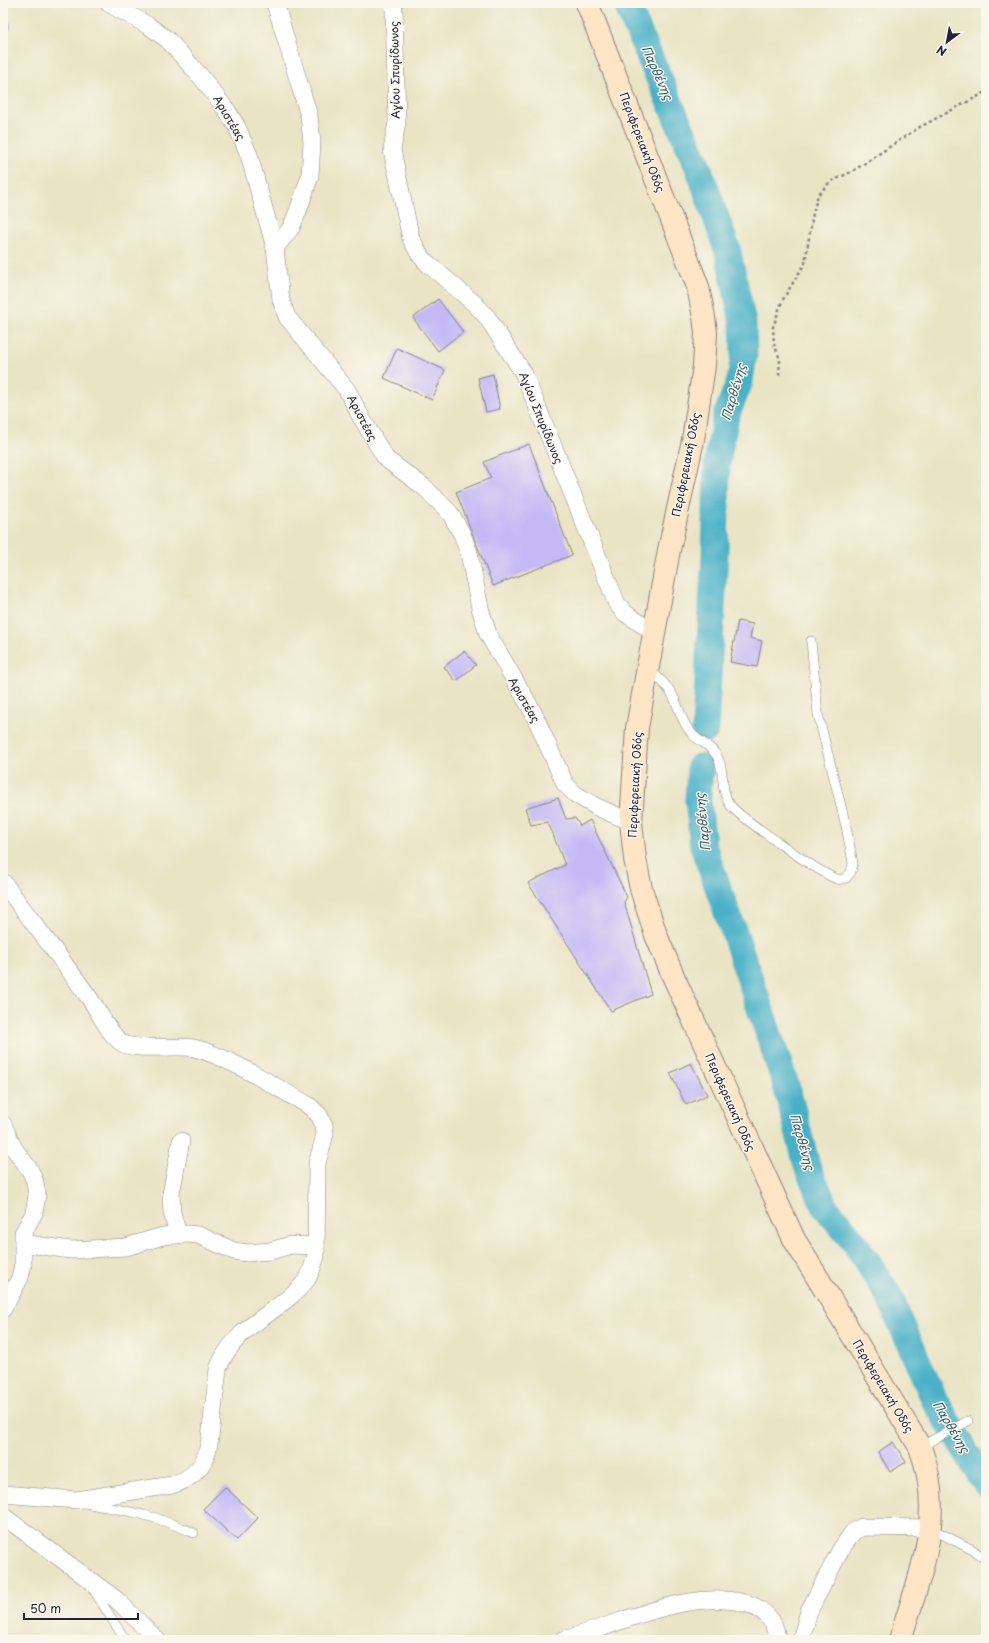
<svg xmlns="http://www.w3.org/2000/svg" width="989" height="1643" viewBox="0 0 989 1643" font-family="'Playpen Sans',sans-serif">
<style>
.lines{fill:none;stroke-linecap:round;stroke-linejoin:round}
.river{stroke:#48b1c7;stroke-width:27}
.building{fill:#c4b9f5}
.lane-casing{stroke:#868380;stroke-width:10}
.street-casing{stroke:#868380;stroke-width:18}
.secondary-casing{stroke:#868380;stroke-width:24}
.path{stroke:#868380;stroke-width:2.5;stroke-dasharray:3 3;stroke-linecap:butt}
.lane{stroke:#fff;stroke-width:9}
.street{stroke:#fff;stroke-width:17}
.secondary{stroke:#fde5c5;stroke-width:22}
.labels{text-anchor:middle;stroke-width:3;stroke-linejoin:round;paint-order:stroke}
.street-label{font-size:11px;fill:#22223b;stroke:#fbf7ec}
.water-label{font-size:12px;font-style:italic;fill:#315b73;stroke:#fbf7ec}
</style>
<rect width="100%" height="100%" fill="#fbf7ec"/>
<filter id="ink" filterUnits="userSpaceOnUse"><feTurbulence type="fractalNoise" baseFrequency=".025" numOctaves="2"/><feDisplacementMap in="SourceGraphic" scale="8" xChannelSelector="R" yChannelSelector="G"/><feConvolveMatrix kernelMatrix="1 2 1 2 8 2 1 2 1" color-interpolation-filters="sRGB"/></filter>
<filter id="wash" filterUnits="userSpaceOnUse"><feTurbulence type="fractalNoise" baseFrequency=".012" numOctaves="4" result="noise"/><feDisplacementMap in="SourceGraphic" scale="16" xChannelSelector="R" yChannelSelector="G"/><feGaussianBlur stdDeviation="0.9" result="paint"/><feColorMatrix in="noise" values="0 0 0 0 0 0 0 0 0 0 0 0 0 0 0 0 0 1.4 0 .05"/><feComposite in="paint" operator="in"/></filter>
<g filter="url(#wash)">
<rect width="100%" height="100%" fill="#e9e4c4"/>
<g class="lines">
<g class="river">
<polyline points="626,3 699,169 728,252 743,323 744,354 740,381 726,416 717,463 715,554 705,730"/>
<polyline points="700,767 698,800 703,846 734,932 786,1085 808,1169 826,1208 855,1243 888,1294 935,1401 986,1484"/>
</g>
</g>
<g id="blocks">
<g class="building">
<polygon points="438,299 463,332 438,351 413,318"/>
<polygon points="397,348 445,370 432,400 384,378"/>
<polygon points="493,374 500,409 486,412 478,378"/>
<polygon points="529,444 572,555 493,586 456,492 491,478 484,462"/>
<polygon points="738,621 753,624 750,638 762,641 757,667 730,662"/>
<polygon points="464,651 476,665 456,681 444,667"/>
<polygon points="558,798 566,819 575,818 580,826 590,820 627,897 624,902 651,994 611,1011 528,883 565,865 548,822 531,825 525,808"/>
<polygon points="691,1063 707,1095 686,1105 670,1073"/>
<polygon points="893,1442 906,1462 890,1472 878,1452"/>
<polygon points="225,1487 258,1518 237,1540 203,1509"/>
</g>
</g>
</g>
<g filter="url(#ink)">
<use href="#blocks" fill-opacity="0" stroke="#868380" stroke-width="1"/>
<g class="lines">
<defs>
<g id="lane">
<polyline points="3,26 4,26"/>
<path d="M649,669C658,677 667,685 673,696C680,709 681,722 692,734C700,742 713,747 718,758C725,772 720,791 730,805C738,816 823,875 837,879C839,880 843,879 846,878L851,872L853,863L846,826L818,714L811,641"/>
<polyline points="920,1447 968,1421"/>
<path d="M85,1503C104,1507 125,1510 144,1515C161,1519 178,1526 194,1533"/>
<polyline points="930,1528 973,1550 986,1560"/>
<polyline points="92,1587 125,1640"/>
</g>
<g id="street">
<polyline points="108,3 149,26 168,40 202,78 228,112 237,127 249,155 275,248 281,300 287,317 347,390 361,417 386,459 424,487 450,513 462,534 469,553 480,608 488,634 533,712 565,784 575,794 597,807 631,822"/>
<polyline points="275,3 309,116 312,142 310,176 298,211 291,228 275,248"/>
<polyline points="393,3 394,9 397,122 392,150 411,239 420,255 427,263 475,304 487,317 524,374 617,604 625,613 653,632"/>
<path d="M3,882C31,921 62,959 90,999C100,1013 108,1033 122,1043C133,1051 178,1045 194,1048C228,1056 277,1088 308,1105L319,1115L324,1125L325,1134L317,1164L316,1256C313,1265 311,1275 305,1282C277,1315 234,1325 218,1369C216,1386 214,1402 212,1419C209,1451 207,1474 172,1485L76,1500L3,1494"/>
<polyline points="3,1124 13,1147 30,1170 35,1182 37,1195 34,1213 23,1233 23,1264 20,1278 3,1309"/>
<polyline points="178,1234 172,1213 171,1194 181,1141"/>
<polyline points="23,1243 70,1250 126,1247 163,1236 188,1234 198,1235 234,1251 247,1253 270,1251 291,1245 316,1246"/>
<polyline points="3,1516 117,1600 157,1640"/>
<path d="M563,1640C602,1629 642,1611 683,1603C716,1597 775,1595 777,1640"/>
<polyline points="801,1640 809,1611 841,1549 853,1532 862,1527 930,1528"/>
</g>
<path id="secondary" d="M587,3L692,271L698,287L704,317L706,333L704,366L693,440L669,550L637,728L631,822L635,859L641,889L656,935L674,978L794,1239L920,1447C946,1516 920,1574 900,1640"/>
</defs>
<use href="#lane" class="lane-casing"/>
<use href="#street" class="street-casing"/>
<use href="#secondary" class="secondary-casing"/>
<polyline class="path" points="779,375 780,359 774,344 773,327 782,301 805,263 813,213 818,195 830,182 853,171 918,128 986,92"/>
<use href="#lane" class="lane"/>
<use href="#street" class="street"/>
<use href="#secondary" class="secondary"/>
</g>
</g>
<g class="labels">
<g class="street-label">
<text transform="translate(395 70) rotate(-91)" y="4">Αγίου Σπυρίδωνος</text>
<text transform="translate(229 118) rotate(59)" y="4">Αριστέας</text>
<text transform="translate(642 142) rotate(69)" y="4">Περιφερειακή Οδός</text>
<text transform="translate(362 418) rotate(62)" y="4">Αριστέας</text>
<text transform="translate(541 418) rotate(68)" y="4">Αγίου Σπυρίδωνος</text>
<text transform="translate(686 465) rotate(-79)" y="4">Περιφερειακή Οδός</text>
<text transform="translate(524 700) rotate(60)" y="4">Αριστέας</text>
<text transform="translate(635 785) rotate(-87)" y="4">Περιφερειακή Οδός</text>
<text transform="translate(730 1102) rotate(66)" y="4">Περιφερειακή Οδός</text>
<text transform="translate(883 1386) rotate(59)" y="4">Περιφερειακή Οδός</text>
</g>
<g class="water-label">
<text transform="translate(657 73) rotate(66)" y="4">Παρθένης</text>
<text transform="translate(734 392) rotate(-74)" y="4">Παρθένης</text>
<text transform="translate(703 822) rotate(-96)" y="4">Παρθένης</text>
<text transform="translate(802 1142) rotate(74)" y="4">Παρθένης</text>
<text transform="translate(951 1427) rotate(59)" y="4">Παρθένης</text>
</g>
</g>
<rect width="989" height="1643" fill="none" stroke="#fbf7ec" stroke-width="16"/>
<g transform="translate(947 42) rotate(212)" stroke="#fbf7ec" stroke-width="3" paint-order="stroke">
<path d="M0-3L7 15L0 10L-7 15Z" fill="#22223b"/>
<text y="-6" font-size="11" font-weight="bold" text-anchor="middle" fill="#22223b">N</text>
</g>
<path d="M24 1613v6h114v-6" fill="none" stroke="#22223b" stroke-width="2"/>
<text x="30" y="1613" font-size="12" fill="#22223b" stroke="#fbf7ec" stroke-width="3" paint-order="stroke">50 m</text>
</svg>
